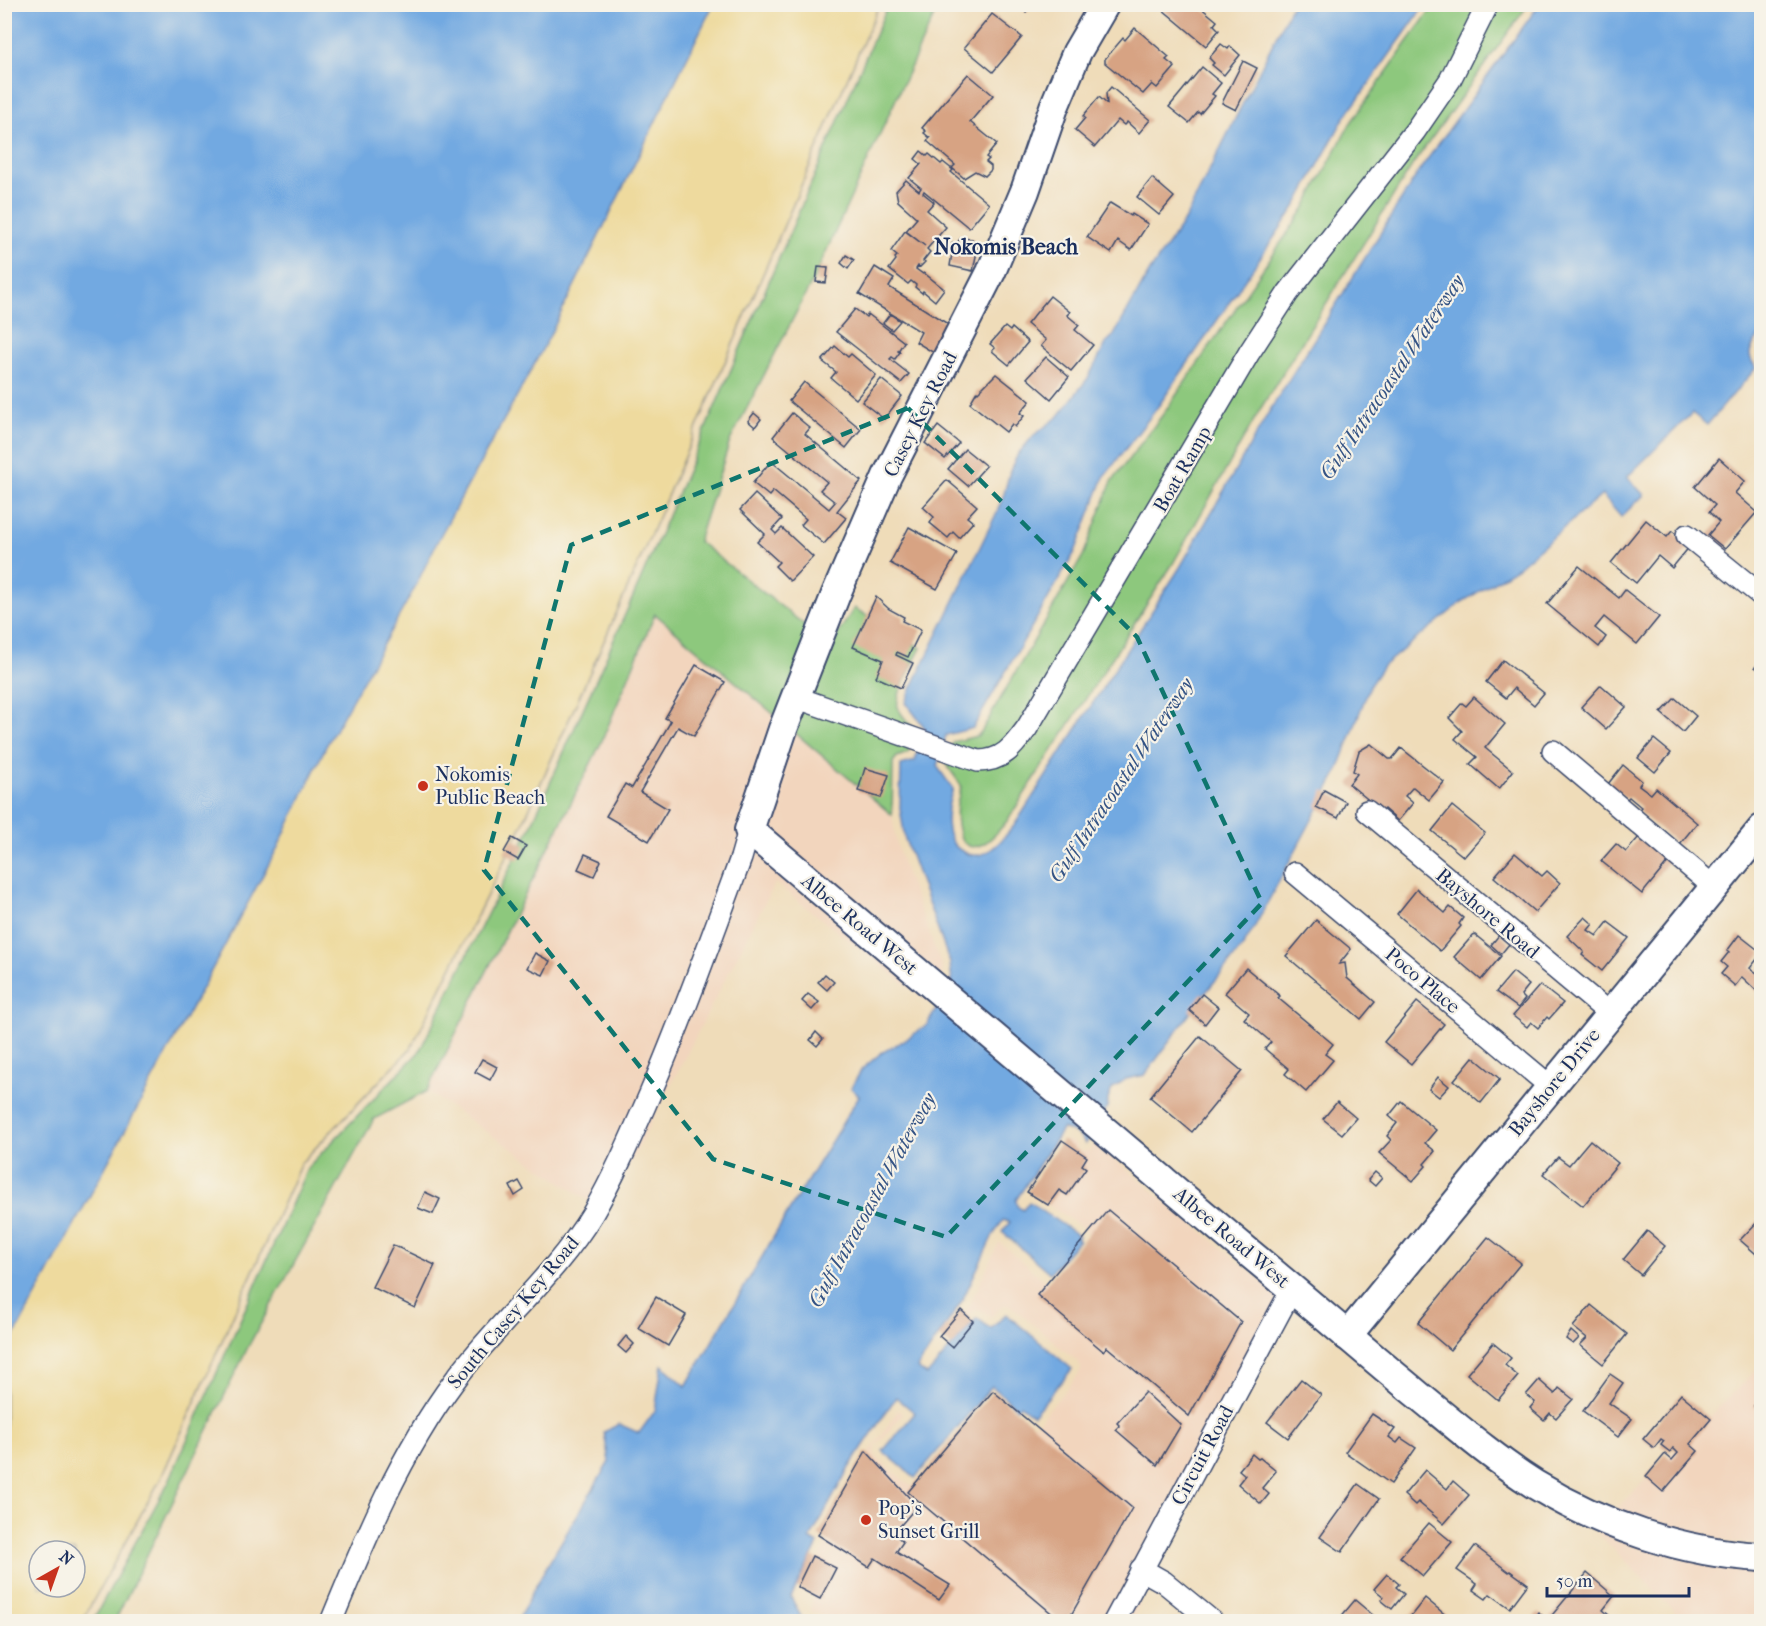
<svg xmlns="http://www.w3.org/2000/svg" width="1766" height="1626" viewBox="0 0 1766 1626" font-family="'IM FELL French Canon',serif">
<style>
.built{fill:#f2d5bd}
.green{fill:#8dc87d;stroke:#547c6e;stroke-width:1.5}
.sand{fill:#eeda9e;stroke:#84847e;stroke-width:1.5;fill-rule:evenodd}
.water{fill:#72a9e1;stroke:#466ca0;stroke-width:1.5}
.building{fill:#d7a383}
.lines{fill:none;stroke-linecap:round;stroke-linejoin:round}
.street-casing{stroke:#3b496c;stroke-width:24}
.secondary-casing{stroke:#3b496c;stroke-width:32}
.street{stroke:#fff;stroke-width:21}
.secondary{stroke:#fff;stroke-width:28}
.marked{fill:none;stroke:#0f766e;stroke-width:4.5;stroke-dasharray:12 8;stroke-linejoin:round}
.poi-dot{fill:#c8321e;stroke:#f7f3e8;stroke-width:2}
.labels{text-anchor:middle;stroke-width:4.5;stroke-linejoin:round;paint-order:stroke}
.street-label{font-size:20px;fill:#1b2f5e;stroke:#f7f3e8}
.poi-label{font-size:20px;fill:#1b2f5e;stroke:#f7f3e8;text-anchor:start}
.water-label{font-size:21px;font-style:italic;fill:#355485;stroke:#f7f3e8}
.quarter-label{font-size:22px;font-weight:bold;fill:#1b2f5e;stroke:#f7f3e8}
</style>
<rect width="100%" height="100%" fill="#f7f3e8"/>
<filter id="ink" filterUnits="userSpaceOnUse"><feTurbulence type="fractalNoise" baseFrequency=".0167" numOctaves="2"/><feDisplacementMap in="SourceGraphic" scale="12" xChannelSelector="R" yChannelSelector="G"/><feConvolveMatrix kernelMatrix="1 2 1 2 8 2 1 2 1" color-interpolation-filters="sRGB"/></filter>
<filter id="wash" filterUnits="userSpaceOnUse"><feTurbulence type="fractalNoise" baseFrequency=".008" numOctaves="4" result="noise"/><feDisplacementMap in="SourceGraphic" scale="24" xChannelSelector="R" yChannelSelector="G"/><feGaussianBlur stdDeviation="1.35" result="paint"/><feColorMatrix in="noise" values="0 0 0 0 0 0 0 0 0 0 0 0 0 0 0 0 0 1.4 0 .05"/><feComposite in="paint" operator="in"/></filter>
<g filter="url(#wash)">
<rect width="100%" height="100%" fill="#efdcb9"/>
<g class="built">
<polygon points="656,614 777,717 740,825 735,832 932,999 929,1003 775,883 605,1212 427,1091 601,743"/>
<polygon points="793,731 892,815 896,841 903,865 942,966 943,979 761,825"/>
<polygon points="1066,1140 1075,1144 1077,1149 1082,1152 1090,1150 1095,1143 1286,1301 1154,1556 1133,1621 838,1622 810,1611 821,1556 826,1544 825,1538 858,1470 898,1410 903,1414 876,1446 874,1454 877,1458 909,1485 914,1487 1029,1424 1034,1424 1039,1421 1078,1375 1081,1369 1078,1362 1010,1305 1002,1306 991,1317 981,1310 973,1311 943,1345 970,1304 999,1242 1044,1280 1050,1282 1088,1235 1086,1230 1030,1193"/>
<polygon points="1761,1365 1761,1546 1715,1540 1614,1511"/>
<polygon points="1595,1530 1761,1567 1761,1621 1684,1621"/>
</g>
<g class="green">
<polygon points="888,5 939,5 814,278 730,441 698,541 811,630 777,717 655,614 601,743 427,1091 374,1119 249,1345 115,1621 92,1622 169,1481 308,1167 419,1052 531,826 640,581"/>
<path d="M1434,5H1528L1413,164L1261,408L1172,565L1007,821C1000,829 993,839 983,844C957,857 955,820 957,803C958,797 961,792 961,785L946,764L953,742L977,736L981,732L1083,556L1112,481L1164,413L1304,209L1350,124Z"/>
<path d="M854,608L921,648C916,659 894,695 898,707C900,715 910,724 916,731L908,753L897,757L893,762L892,815L793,731L831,645Z"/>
</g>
<path class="sand" d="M713,5H879L632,578L523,823L411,1048L301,1163L161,1478L82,1621L5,1622V1353L278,847L325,748L413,591L439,538L548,339ZM39,1551H75V1587H39Z"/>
<g class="water">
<polygon points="5,4 713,5 548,339 439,538 413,591 325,748 278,847 5,1353"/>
<path d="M1292,5H1425L1343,120L1297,204L1157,408L1104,477L1075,552L973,728L946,735L937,766L953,789C946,808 941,842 964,852C968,854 974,856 978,855C993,853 1005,836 1014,826L1179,569L1269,412L1421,168L1539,5H1761L1762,332C1752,348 1744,351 1756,368L1707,425L1692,413L1627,477L1644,495L1621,517L1602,495L1518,567L1462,602L1383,666L1370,685L1337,773L1255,926L1243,946L1199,1001L1145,1075L1126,1079L1112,1089L1108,1099L1107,1108L1085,1144C1082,1133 1071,1133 1063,1128L1016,1200L1017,1206L1023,1210L1029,1202L1079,1236L1077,1238L1079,1240L1050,1273L1002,1232L1010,1222L1003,1220L992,1237L962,1301L917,1368L927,1375L977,1318L991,1329L1006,1314L1072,1369L1033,1415L1020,1405L1017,1408L992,1386L915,1478L883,1451L915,1413L896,1397L850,1466L810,1539L818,1544L791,1597L803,1621L517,1622L541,1576L609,1462L604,1432L619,1424L639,1433L655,1411L662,1365L686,1386L786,1216L859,1096L851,1088L862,1069L881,1053L905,1040L927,1025L952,982L950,963L905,839L900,808L901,765L915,761L925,728L906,703L911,689L997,512L1004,494L1010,471L1018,454L1034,435L1059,416L1088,378L1107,342L1114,335L1150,271L1184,221Z"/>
</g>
<g id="blocks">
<g class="building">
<polygon points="1017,4 1033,4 1026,12"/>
<polygon points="1156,4 1200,4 1199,6 1217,21 1214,25 1219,30 1206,46"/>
<polygon points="992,14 1022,37 993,72 964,48"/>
<polygon points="1135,28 1169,57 1166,60 1175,67 1157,88 1152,84 1143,94 1105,63 1105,59 1123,38 1125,40"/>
<polygon points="1221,44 1228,49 1230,46 1240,55 1224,75 1212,65 1214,63 1209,58"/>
<polygon points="1243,61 1257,68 1236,110 1222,103"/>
<polygon points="1202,67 1221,83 1212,94 1215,96 1200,114 1198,112 1189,123 1169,107"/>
<polygon points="968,74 993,95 970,122 997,144 986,157 989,159 986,162 991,166 991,170 985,176 975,171 964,178 952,168 955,165 927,141 930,138 924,133 926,131 922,128"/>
<polygon points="1111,87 1150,120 1139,133 1127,122 1124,125 1118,120 1095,147 1075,130 1085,118 1083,116 1099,97 1107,104 1106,93"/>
<polygon points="921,151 927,156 929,154 941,164 943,162 953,170 951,172 989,204 969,228 924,191 923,193 934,202 927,210 946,227 927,249 930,252 923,261 925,262 920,267 918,266 916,269 923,274 924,273 944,289 935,301 923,291 922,293 915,287 916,285 911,281 908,284 889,269 896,260 895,258 897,256 891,251 905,231 925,246 906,231 917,218 898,201 896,191 906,180 919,191 921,188 909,178 921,164 915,159"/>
<polygon points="1152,178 1174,197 1159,215 1137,197"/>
<polygon points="1110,203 1131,216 1132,214 1148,224 1131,250 1118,241 1111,253 1087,237"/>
<polygon points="961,238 972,239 978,246 973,271 950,266 953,247 951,245 953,243 955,245"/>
<polygon points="846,255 854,260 848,269 841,263"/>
<polygon points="818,267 828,268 826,283 816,282"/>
<polygon points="875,267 894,279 889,287 951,326 934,353 916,342 921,332 859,294"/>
<polygon points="1050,296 1070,312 1067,315 1079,325 1075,330 1093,345 1071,371 1041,346 1046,340 1027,324"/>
<polygon points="855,309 866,317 868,314 904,342 898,351 900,352 895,359 892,357 890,359 909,374 901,383 836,332"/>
<polygon points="890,314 900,321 892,330 883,323"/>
<polygon points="1005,327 1010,331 1012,328 1028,342 1009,365 992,351 995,348 990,344"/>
<polygon points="835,346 848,357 851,354 876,375 856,399 831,378 836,372 822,361"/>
<polygon points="1046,357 1069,377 1051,399 1027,378"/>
<polygon points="996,374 1030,401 1020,413 1024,416 1015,427 1012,424 1006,432 970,403 977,391 978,392"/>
<polygon points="881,379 902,396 884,419 862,402"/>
<polygon points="804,382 861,429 846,448 789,401"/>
<polygon points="754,413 761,419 755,427 748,421"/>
<polygon points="792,413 810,428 805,434 861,481 837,511 846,518 824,544 801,525 806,519 773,491 769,496 753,483 771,461 829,509 835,502 820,490 827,482 773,437"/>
<polygon points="938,426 959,443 945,459 925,443"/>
<polygon points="965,449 986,466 968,486 948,469"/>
<polygon points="1719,458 1745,481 1735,493 1757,512 1725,549 1708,535 1719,522 1709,512 1715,505 1695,487"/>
<polygon points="947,480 977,506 967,517 973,522 959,538 953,532 948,538 930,523 934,517 923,507"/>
<polygon points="755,494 782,519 772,530 776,534 782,528 813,557 790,581 775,566 779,562 757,542 765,534 740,510"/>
<polygon points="1646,520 1667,537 1672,531 1690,546 1672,568 1658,556 1636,583 1611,563"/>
<polygon points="909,527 957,554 937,589 890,563"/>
<polygon points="1579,566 1619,598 1625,590 1659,617 1637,644 1604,617 1595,628 1606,637 1599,647 1547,604"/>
<polygon points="876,597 889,609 904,617 902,621 921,630 908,657 897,652 896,655 913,663 901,688 876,677 883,660 853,647"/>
<polygon points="1762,659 1762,672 1755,667"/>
<polygon points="1503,660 1544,693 1534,705 1514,688 1506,698 1486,682"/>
<polygon points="696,665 725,682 694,736 678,727 640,792 668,809 649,841 606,816 625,784 632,788 671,721 665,718"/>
<polygon points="1601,685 1626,707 1606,729 1581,707"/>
<polygon points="1474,697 1505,724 1485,748 1513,771 1499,789 1470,764 1477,757 1455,739 1462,731 1449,718 1462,703 1466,706"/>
<polygon points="1675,698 1696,716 1683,732 1661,713"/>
<polygon points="1654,739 1671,753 1655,772 1638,758"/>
<polygon points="1371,744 1389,759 1392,759 1401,748 1444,782 1429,800 1413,787 1405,796 1413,803 1398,821 1384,809 1382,811 1349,784 1357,774 1353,771 1359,751"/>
<polygon points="1623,765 1642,781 1639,785 1651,794 1656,788 1697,823 1679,845 1638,811 1641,807 1629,797 1627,799 1608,784"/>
<polygon points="865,768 889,775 881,798 858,791"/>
<polygon points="1324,790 1346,802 1338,818 1316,807"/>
<polygon points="1452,806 1485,833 1464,857 1432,831"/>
<polygon points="1639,837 1669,861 1642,894 1601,861 1616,844 1626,852"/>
<polygon points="512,838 526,846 518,860 504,852"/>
<polygon points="1515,853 1542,876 1547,871 1560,883 1535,912 1494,877"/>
<polygon points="585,854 601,861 594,876 578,869"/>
<polygon points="1417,889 1445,913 1450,907 1463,918 1459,924 1461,926 1440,951 1397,914"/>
<polygon points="1585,917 1593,924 1588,930 1597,936 1608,922 1629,938 1602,971 1582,955 1584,952 1567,936"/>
<polygon points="1316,920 1351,949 1339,964 1345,963 1347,978 1375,1002 1361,1019 1286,956"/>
<polygon points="1474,934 1501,956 1481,980 1454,957"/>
<polygon points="1500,934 1510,943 1501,954 1491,945"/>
<polygon points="1739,935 1762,953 1750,968 1757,973 1762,967 1762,996 1742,977 1735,986 1721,974 1727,967 1721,962 1729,952 1727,951"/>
<polygon points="535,953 550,961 543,975 527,968"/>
<polygon points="1246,968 1280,996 1278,998 1333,1044 1325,1054 1333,1060 1306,1092 1285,1074 1289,1069 1265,1049 1271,1042 1244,1019 1249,1013 1225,993"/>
<polygon points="1513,972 1529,985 1521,995 1525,999 1518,1008 1496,992"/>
<polygon points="825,974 834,982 827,990 818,982"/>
<polygon points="1540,985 1563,1003 1549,1019 1547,1017 1538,1028 1531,1022 1527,1027 1513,1016"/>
<polygon points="808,994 819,1002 812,1010 802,1001"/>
<polygon points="1202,994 1218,1007 1205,1024 1189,1010"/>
<polygon points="1417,1002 1444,1024 1411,1064 1384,1042"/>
<polygon points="816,1032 823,1039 817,1046 810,1040"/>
<polygon points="1200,1036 1242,1071 1192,1132 1150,1097"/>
<polygon points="1473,1057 1500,1079 1481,1103 1454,1080"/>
<polygon points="482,1059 497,1067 490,1080 475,1072"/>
<polygon points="1438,1077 1449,1086 1439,1097 1429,1089"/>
<polygon points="1401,1101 1436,1130 1425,1143 1435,1151 1424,1164 1426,1166 1413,1181 1379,1153 1391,1140 1387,1136 1397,1123 1389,1116"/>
<polygon points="1337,1102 1356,1118 1342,1134 1323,1119"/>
<polygon points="1062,1140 1087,1157 1082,1165 1086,1168 1067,1195 1059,1190 1048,1205 1027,1192"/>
<polygon points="1590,1140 1618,1163 1583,1206 1543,1174 1558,1157 1569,1165"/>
<polygon points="1375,1172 1382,1178 1375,1186 1368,1180"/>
<polygon points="519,1181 524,1190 515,1196 510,1186"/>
<polygon points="425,1192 440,1199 433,1214 418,1208"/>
<polygon points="1108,1210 1241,1322 1189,1416 1107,1347 1103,1351 1037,1295"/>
<polygon points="1762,1217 1762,1259 1740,1240"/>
<polygon points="1647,1231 1665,1246 1641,1275 1623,1260"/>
<polygon points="1488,1237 1521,1263 1450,1350 1418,1323"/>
<polygon points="393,1245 435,1265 415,1308 372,1287"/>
<polygon points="656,1297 686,1315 668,1346 638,1328"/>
<polygon points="1591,1305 1627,1334 1603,1364 1580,1345 1587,1338 1573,1327"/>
<polygon points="961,1310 973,1321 952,1347 939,1336"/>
<polygon points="1571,1331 1579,1338 1573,1344 1566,1339"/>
<polygon points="626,1336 634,1344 626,1353 618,1346"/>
<polygon points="1493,1343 1511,1358 1505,1365 1518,1376 1498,1400 1467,1374"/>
<polygon points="1610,1374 1623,1383 1609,1403 1632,1419 1618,1437 1583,1411"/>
<polygon points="1301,1379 1321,1395 1288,1438 1267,1422"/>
<polygon points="1539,1380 1555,1394 1559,1388 1573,1399 1556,1418 1550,1413 1544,1420 1530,1408 1535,1402 1526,1395"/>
<polygon points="993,1391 1132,1508 1067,1622 1062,1622 908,1492"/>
<polygon points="1145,1392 1181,1425 1157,1465 1116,1430 1120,1426 1117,1423"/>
<polygon points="1681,1394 1711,1419 1690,1444 1698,1451 1663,1492 1646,1477 1665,1454 1672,1460 1678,1453 1673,1448 1670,1452 1661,1445 1664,1441 1661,1439 1654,1448 1643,1439"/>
<polygon points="1762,1397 1762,1412 1754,1406"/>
<polygon points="1372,1414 1395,1429 1389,1437 1397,1443 1401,1438 1416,1448 1391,1484 1345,1452"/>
<polygon points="866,1451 917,1506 894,1533 903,1542 896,1552 950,1585 939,1600 875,1558 869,1567 818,1535"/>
<polygon points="1252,1454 1258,1459 1260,1458 1276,1471 1262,1488 1269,1494 1261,1504 1238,1484 1245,1475 1239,1470"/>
<polygon points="1425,1470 1447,1489 1453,1481 1469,1495 1444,1524 1418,1502 1415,1505 1404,1495"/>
<polygon points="1358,1484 1379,1499 1342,1552 1320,1537"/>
<polygon points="1429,1523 1452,1542 1423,1576 1400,1557"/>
<polygon points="1475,1546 1509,1572 1510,1571 1528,1584 1510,1608 1490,1594 1486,1599 1473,1590 1477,1584 1457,1570"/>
<polygon points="812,1556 836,1568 820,1599 797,1587"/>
<polygon points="1587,1573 1614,1596 1603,1610 1611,1617 1608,1622 1598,1622 1594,1619 1592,1622 1530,1622 1538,1612 1548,1620"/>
<polygon points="1387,1574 1399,1584 1396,1587 1404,1594 1392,1609 1381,1600 1384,1597 1374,1589"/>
<polygon points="1425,1598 1454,1622 1415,1622 1410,1617"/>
<polygon points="1355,1600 1381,1622 1342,1622 1339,1619"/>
</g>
</g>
</g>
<g filter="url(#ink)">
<use href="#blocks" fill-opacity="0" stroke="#3b496c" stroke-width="1.5"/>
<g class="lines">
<defs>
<g id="street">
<polyline points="1687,535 1762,596"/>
<path d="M795,697L978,761C1003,761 1013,747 1027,728L1249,353L1288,293L1415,131L1450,80L1488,4"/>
<polyline points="1553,751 1714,887"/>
<polyline points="1367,811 1610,1014"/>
<polyline points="1295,873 1551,1087"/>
<polyline points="1141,1569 1164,1582 1213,1622"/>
<path d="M331,1622C365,1539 401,1452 455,1380C498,1322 555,1276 593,1213C615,1175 632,1135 650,1094C683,1017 712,937 741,858L749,830"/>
<polyline points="1114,1622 1292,1289"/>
</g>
<g id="secondary">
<path d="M1105,4L1077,52L1054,107L1025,191L991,272L887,476L836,594L783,729L749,830C915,971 1082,1111 1248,1252C1305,1299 1361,1348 1418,1395C1456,1426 1493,1458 1534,1484C1601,1525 1683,1553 1762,1557"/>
<polyline points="1347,1336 1762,829"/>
</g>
</defs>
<use href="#street" class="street-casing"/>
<use href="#secondary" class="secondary-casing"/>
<use href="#street" class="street"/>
<use href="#secondary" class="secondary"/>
</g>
</g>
<path class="marked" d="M908,408L1137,637L1262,903L946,1237L713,1159L484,870L571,545Z"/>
<g class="poi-dot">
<circle cx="423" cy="786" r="6"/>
<circle cx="866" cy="1520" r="6"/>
</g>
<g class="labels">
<g class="street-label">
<text transform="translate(920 414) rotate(-63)" y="7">Casey Key Road</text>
<text transform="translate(1182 469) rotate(-60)" y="7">Boat Ramp</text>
<text transform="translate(1488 913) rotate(40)" y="7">Bayshore Road</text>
<text transform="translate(860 924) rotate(40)" y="7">Albee Road West</text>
<text transform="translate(1423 980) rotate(40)" y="7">Poco Place</text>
<text transform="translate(1554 1082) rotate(-51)" y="7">Bayshore Drive</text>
<text transform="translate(1232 1237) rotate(40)" y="7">Albee Road West</text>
<text transform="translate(513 1312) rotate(-50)" y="7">South Casey Key Road</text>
<text transform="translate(1202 1455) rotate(-62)" y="7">Circuit Road</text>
</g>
<g class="poi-label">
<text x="435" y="781">Nokomis<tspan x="435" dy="23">Public Beach</tspan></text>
<text x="878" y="1515">Pop's<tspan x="878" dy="23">Sunset Grill</tspan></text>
</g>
<g class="water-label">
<text transform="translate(1392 377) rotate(-56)" y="7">Gulf Intracoastal Waterway</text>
<text transform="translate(1121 780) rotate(-56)" y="7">Gulf Intracoastal Waterway</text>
<text transform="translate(872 1200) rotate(-61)" y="7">Gulf Intracoastal Waterway</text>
</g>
<g class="quarter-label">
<text x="1006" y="254">Nokomis Beach</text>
</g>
</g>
<rect width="1766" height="1626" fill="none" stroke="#f7f3e8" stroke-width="24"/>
<g transform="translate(57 1569) rotate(40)"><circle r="28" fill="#f7f3e8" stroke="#9fa5b1" stroke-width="1.5"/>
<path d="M0-4.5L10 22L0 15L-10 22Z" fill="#c8321e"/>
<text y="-9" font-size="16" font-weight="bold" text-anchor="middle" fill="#1b2f5e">N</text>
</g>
<path d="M1547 1587v9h142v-9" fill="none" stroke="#1b2f5e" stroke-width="3"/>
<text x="1556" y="1587" font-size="18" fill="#1b2f5e" stroke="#f7f3e8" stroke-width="4.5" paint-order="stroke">50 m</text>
</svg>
